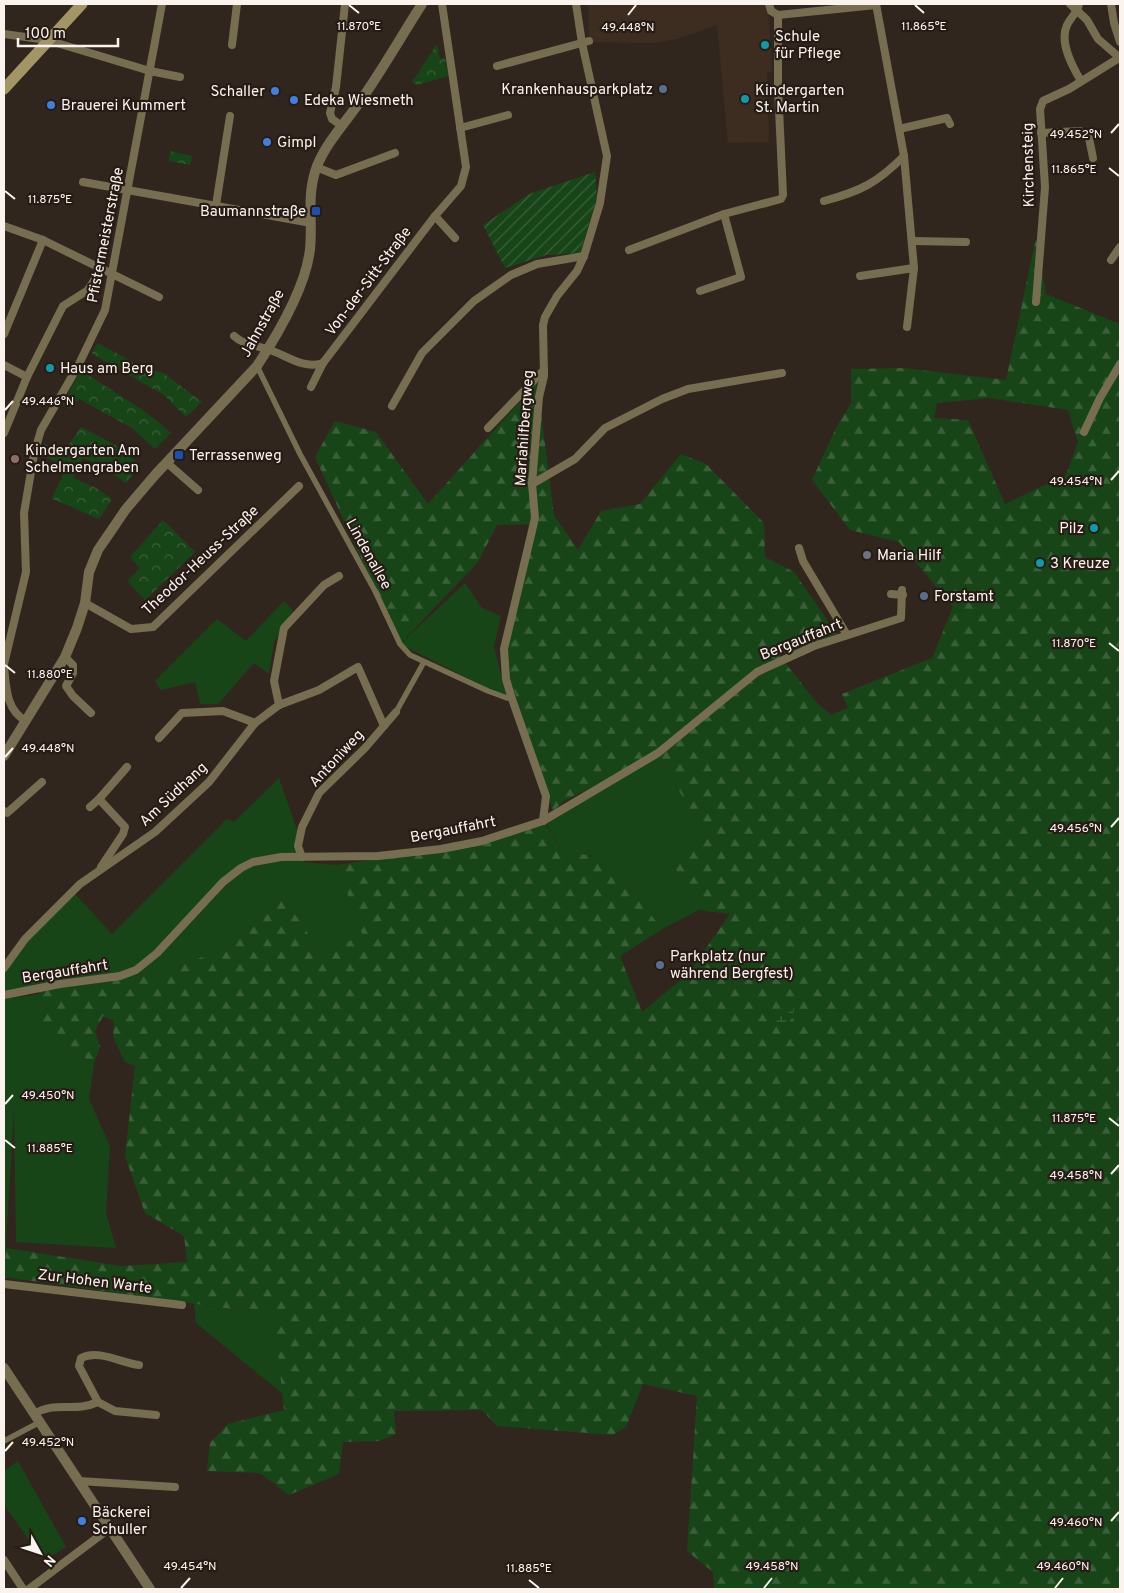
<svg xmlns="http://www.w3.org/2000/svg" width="1124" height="1593" viewBox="0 0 1124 1593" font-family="Overpass,sans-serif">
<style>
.built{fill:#3d2d20}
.grass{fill:#184518}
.forest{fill:url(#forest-firs);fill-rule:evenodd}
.wetland{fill:url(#wetland-marsh)}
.park{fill:url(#park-crowns)}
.garden{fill:url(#garden-furrows)}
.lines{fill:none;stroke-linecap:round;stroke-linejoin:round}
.pedestrian{stroke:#776e51;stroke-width:5.5}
.minor{stroke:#776e51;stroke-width:8}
.tertiary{stroke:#776e51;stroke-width:10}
.secondary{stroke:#a49567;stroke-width:11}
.ticks{fill:none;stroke:#fbf3ee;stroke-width:2}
.culture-dot{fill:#0f9aa8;stroke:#271c15;stroke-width:2}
.service-dot{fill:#5c6f8a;stroke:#271c15;stroke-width:2}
.shop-dot{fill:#3f7fe0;stroke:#271c15;stroke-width:2}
.transit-dot{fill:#1a4fb4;stroke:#271c15;stroke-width:2}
.education-dot{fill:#8d6e63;stroke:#271c15;stroke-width:2}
.worship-dot{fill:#6b7280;stroke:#271c15;stroke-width:2}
.labels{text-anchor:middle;stroke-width:4.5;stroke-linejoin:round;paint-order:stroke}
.poi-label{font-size:15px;fill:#fbf3ee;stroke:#271c15;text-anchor:start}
.street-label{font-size:15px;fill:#fbf3ee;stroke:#271c15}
.ticks-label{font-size:12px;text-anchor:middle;fill:#fbf3ee;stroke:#271c15;stroke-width:4.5;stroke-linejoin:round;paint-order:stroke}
</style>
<defs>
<pattern id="forest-firs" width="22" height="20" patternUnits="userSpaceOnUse" patternTransform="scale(1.25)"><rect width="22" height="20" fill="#184518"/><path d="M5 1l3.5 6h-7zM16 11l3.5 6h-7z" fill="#3a603a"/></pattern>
<pattern id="wetland-marsh" width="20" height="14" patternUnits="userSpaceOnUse" patternTransform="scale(1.25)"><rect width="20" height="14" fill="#184518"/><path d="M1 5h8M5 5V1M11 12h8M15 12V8" fill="none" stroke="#3a603a"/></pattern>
<pattern id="park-crowns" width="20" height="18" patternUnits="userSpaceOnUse" patternTransform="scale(1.25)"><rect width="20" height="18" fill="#184518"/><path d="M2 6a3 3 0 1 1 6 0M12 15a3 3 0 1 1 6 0" fill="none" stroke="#3a603a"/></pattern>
<pattern id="garden-furrows" width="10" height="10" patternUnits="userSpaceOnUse" patternTransform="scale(1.25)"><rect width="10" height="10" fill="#184518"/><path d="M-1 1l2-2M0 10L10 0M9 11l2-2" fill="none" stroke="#3a603a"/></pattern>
</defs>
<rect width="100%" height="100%" fill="#31261e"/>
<polygon class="built" points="588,4 768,4 772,72 767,73 769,142 728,143 717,25 677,39 653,43 589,42"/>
<g class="grass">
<polygon points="465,583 482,608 501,616 494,647 507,698 400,644"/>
<polygon points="284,601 293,610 274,642 269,674 254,663 218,704 200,704 195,682 161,690 155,681 217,619 246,641"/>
<polygon points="658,753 705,837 670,859 699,910 662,929 605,857 562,852 547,824"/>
<polygon points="279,778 297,830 298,846 304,862 337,865 363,934 323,956 298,918 280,897 231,946 162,972 4,992 4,972 27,942 74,893 112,934 227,819 234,822"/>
<polygon points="40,994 40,1033 94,1063 89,1099 110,1146 106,1213 116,1248 16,1242 14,1110 4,1277 4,999"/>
<polygon points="194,1304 274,1315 284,1395 196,1323"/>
<polygon points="18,1461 66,1547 44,1561 4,1505 4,1471"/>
</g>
<path class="forest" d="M1036,238L1046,294L1120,324V1589H714L713,1572L687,1551L697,1396L643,1384L626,1427L613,1435L497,1426L482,1410L394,1411L396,1434L379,1441L343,1442L339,1474L289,1495L260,1473L207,1471L210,1443L228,1424L284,1410L274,1315L4,1277L6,1248L121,1266L187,1262L184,1236L145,1213L125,1156L135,1066L125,1062L113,1037L114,1021L103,1016L95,1031L100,1047L94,1063L40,1033L39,987L162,972L231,946L280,897L298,918L323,956L362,934L337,865L478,844L546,824L562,852L605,857L662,929L620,956L642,1012L688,974L730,914L699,910L670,859L705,837L658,753L564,801L553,811L501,651L531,524L497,525L478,562L400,644L315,457L335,421L376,432L428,504L539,380V397L554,515L578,550L601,511L640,504L681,454L706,464L764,523L765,557L794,572L837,634L779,655L817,703L831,715L848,708L842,694L932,658L953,607L899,542L850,530L812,480L835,430L851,403V369L903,368L1006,380ZM989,398L1068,410L1078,442L1066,475L1005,504L968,420L934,418L937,403Z"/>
<polygon class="wetland" points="794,1008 793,1017 786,1025 778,1027 774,1019"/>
<g class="park">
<polygon points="437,44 440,59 445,58 448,76 417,85 412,82"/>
<polygon points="170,151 192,156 190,165 169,161"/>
<path d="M97,343C113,350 147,373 162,372L202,402L186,417L164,395L92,354Z"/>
<path d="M81,370C111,391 144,408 171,433L155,449L132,428L79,399L71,409L62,405Z"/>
<polygon points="81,427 119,447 140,465 126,483 100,465 83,458 73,478 96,488 112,499 99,519 53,499 52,497 62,478 63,466 42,455 44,443 61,456"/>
<polygon points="163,520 195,552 145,600 127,581 140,568 130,557"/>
</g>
<polygon class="garden" points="595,172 597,198 580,253 546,255 505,268 483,225 529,194"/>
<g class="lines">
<g class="pedestrian">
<polyline points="257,366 300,454 375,591 400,644 410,655 488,691 507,698 511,696"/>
<polyline points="396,712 424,662"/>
<polyline points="4,1441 40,1422"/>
</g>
<g class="minor">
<polyline points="769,4 771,11 778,15"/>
<polyline points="1070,4 1087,20 1098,39 1120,58"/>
<path d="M1079,4C1078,12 1071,17 1067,25C1059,42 1072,66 1081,81"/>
<polyline points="1111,4 1114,23 1120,42"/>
<polyline points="778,15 876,5"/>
<polyline points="4,34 47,40 150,71 180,77"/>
<polyline points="232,45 237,4"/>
<polyline points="497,66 589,41"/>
<polyline points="342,126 332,119 330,113 336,87 345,4"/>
<polyline points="460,128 508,115"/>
<polyline points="899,129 947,118 950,124"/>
<polyline points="1041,133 1080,131 1089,138 1093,158"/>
<polyline points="904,156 914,268 907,327"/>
<polyline points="316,167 336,175 395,153"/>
<polyline points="83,182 311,223"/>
<path d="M824,201C861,191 877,183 904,156L876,4"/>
<polyline points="216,205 230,116"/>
<polyline points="435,216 455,238"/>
<polyline points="4,226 43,240 159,297"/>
<polyline points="912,241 966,242"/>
<polyline points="629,250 724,214 781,199 783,195 778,87 778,15"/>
<polyline points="1111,260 1120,247"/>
<polyline points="860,276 914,268"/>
<polyline points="700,291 741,277 724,214"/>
<polyline points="1036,302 1045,187 1040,109 1043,101 1069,89 1119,58"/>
<polyline points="4,334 43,240"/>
<path d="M234,336C244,345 254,345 267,349C285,354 302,370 323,363"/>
<polyline points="4,365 27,377"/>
<polyline points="311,387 323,363 435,216 461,186 466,167 442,4"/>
<polyline points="392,406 422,353 474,301 511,275 537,264 584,256"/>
<polyline points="488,428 544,370"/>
<polyline points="1084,432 1100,398 1120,364"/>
<polyline points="4,433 27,377 63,306 88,290 102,268"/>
<polyline points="166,462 198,490"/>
<polyline points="532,484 575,459 605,428 662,399 688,389 782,373"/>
<polyline points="799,548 803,561 847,635"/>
<polyline points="891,594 903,595"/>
<polyline points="85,603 131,629 153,627 299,486"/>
<polyline points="65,657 73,665 73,673 66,686 73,696 91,713"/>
<polyline points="4,664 26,572 24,513 34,454 41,430 78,366 105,310 162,4"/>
<path d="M4,666C6,687 6,710 26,721"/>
<polyline points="279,705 274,681 284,628 324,585 339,576"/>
<polyline points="159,738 182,713 223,711 255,723"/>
<polyline points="90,807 99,799"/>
<polyline points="4,811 7,813 42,782"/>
<polyline points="543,821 546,796 511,696 506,679 504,649 535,518 532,484 539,397 544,376 543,325 545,317 557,296 577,271 584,256 600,203 607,156 582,43 576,4"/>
<polyline points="302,857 298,846 302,827 319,793 365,748 396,712"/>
<polyline points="101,867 123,834 125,827 99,799 127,767"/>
<polyline points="4,968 25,939 80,884 155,832 209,782 255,723 279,705 319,690 358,667 384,726"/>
<polyline points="4,995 60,984 120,976 136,970 157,953 223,882 241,868 253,862 281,857 378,856 441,849 482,841 543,821 658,753 757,672 814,646 901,618 902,590"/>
<polyline points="4,1284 182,1305"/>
<path d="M98,1402L79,1366L81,1358C99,1349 121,1363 139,1365"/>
<path d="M34,1414C57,1400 74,1413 98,1402L115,1411L156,1415"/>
<polyline points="79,1481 175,1487"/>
<polyline points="4,1560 23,1589"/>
<polyline points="29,1589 110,1528"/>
</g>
<g class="tertiary">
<path d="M4,756L65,657L77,628L85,603L89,572L98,550L126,509L155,475L257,366C278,334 306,287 310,249C313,220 306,195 317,166C327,141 348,120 363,97C384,67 402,35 422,4"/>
<polyline points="4,1368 150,1589"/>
</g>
<polyline class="secondary" points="4,89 82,4"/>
</g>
<path class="ticks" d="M349,5L359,13M915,5L924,13M628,15L636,5M1111,133L1119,124M1109,168L1119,176M5,191L15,199M5,410L13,401M1111,480L1119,471M1109,643L1119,651M5,665L15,673M5,757L13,748M1111,827L1119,818M5,1104L13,1095M1109,1118L1119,1126M5,1140L15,1148M1111,1174L1119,1165M5,1451L13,1442M1111,1521L1119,1512M529,1580L539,1588M181,1588L190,1578M764,1588L772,1578M1055,1588L1063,1578"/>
<g class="culture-dot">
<circle cx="765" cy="45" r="5"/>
<circle cx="745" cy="99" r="5"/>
<circle cx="50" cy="368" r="5"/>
<circle cx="1094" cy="528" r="5"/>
<circle cx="1040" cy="563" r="5"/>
</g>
<g class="service-dot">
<circle cx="663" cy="89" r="5"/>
<circle cx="924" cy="596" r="5"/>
<circle cx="660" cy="965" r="5"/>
</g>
<g class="shop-dot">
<circle cx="275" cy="91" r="5"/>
<circle cx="294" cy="100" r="5"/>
<circle cx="51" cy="105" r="5"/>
<circle cx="267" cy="142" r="5"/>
<circle cx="82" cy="1521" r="5"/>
</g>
<g class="transit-dot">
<rect x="311" y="206" width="10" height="10" rx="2.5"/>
<rect x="174" y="450" width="10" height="10" rx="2.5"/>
</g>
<circle class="education-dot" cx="15" cy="459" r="5"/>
<circle class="worship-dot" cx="867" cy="555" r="5"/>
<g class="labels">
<g class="poi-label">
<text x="775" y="41">Schule<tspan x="775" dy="17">für Pflege</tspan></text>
<text x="653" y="94" text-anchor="end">Krankenhausparkplatz</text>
<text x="755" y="95">Kindergarten<tspan x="755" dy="17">St. Martin</tspan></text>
<text x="265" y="96" text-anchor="end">Schaller</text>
<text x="304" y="105">Edeka Wiesmeth</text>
<text x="61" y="110">Brauerei Kummert</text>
<text x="277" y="147">Gimpl</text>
<text x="306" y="216" text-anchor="end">Baumannstraße</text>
<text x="60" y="373">Haus am Berg</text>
<text x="25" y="455">Kindergarten Am<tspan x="25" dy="17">Schelmengraben</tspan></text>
<text x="189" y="460">Terrassenweg</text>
<text x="1084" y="533" text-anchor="end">Pilz</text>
<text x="877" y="560">Maria Hilf</text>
<text x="1050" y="568">3 Kreuze</text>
<text x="934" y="601">Forstamt</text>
<text x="670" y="961">Parkplatz (nur<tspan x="670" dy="17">während Bergfest)</tspan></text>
<text x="92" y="1517">Bäckerei<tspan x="92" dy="17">Schuller</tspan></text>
</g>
<g class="street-label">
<text transform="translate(1028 165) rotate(-91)" y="5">Kirchensteig</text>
<text transform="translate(105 235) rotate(-79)" y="5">Pfistermeisterstraße</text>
<text transform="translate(368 281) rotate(-53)" y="5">Von-der-Sitt-Straße</text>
<text transform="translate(262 323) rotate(-61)" y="5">Jahnstraße</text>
<text transform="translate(524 428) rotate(-86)" y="5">Mariahilfbergweg</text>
<text transform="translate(369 554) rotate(61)" y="5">Lindenallee</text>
<text transform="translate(200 560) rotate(-43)" y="5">Theodor-Heuss-Straße</text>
<text transform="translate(801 639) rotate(-22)" y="5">Bergauffahrt</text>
<text transform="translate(336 758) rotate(-47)" y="5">Antoniweg</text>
<text transform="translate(173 794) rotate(-43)" y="5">Am Südhang</text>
<text transform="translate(453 829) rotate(-11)" y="5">Bergauffahrt</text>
<text transform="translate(65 971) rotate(-9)" y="5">Bergauffahrt</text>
<text transform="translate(95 1281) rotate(7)" y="5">Zur Hohen Warte</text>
</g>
</g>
<g class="ticks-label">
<text x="359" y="30">11.870°E</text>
<text x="924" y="30">11.865°E</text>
<text x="628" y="31">49.448°N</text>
<text x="1076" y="138">49.452°N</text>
<text x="1074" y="173">11.865°E</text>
<text x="50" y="203">11.875°E</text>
<text x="48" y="405">49.446°N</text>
<text x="1076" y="485">49.454°N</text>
<text x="1074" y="647">11.870°E</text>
<text x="50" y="678">11.880°E</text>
<text x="48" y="752">49.448°N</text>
<text x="1076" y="832">49.456°N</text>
<text x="48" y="1099">49.450°N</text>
<text x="1074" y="1122">11.875°E</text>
<text x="50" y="1152">11.885°E</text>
<text x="1076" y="1179">49.458°N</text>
<text x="48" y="1446">49.452°N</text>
<text x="1076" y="1526">49.460°N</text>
<text x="190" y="1570">49.454°N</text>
<text x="772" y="1570">49.458°N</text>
<text x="1063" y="1570">49.460°N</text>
<text x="529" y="1572">11.885°E</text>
</g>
<rect width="1124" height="1593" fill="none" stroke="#fbf3ee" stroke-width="10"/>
<g transform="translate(40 1553) rotate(130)" stroke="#271c15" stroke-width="4" paint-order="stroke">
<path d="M0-4L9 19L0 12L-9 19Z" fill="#fbf3ee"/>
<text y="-8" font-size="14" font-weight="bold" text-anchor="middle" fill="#fbf3ee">N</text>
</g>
<path d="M18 38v8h100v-8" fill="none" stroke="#fbf3ee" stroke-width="2.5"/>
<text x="25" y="38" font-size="15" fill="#fbf3ee" stroke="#271c15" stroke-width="4" paint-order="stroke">100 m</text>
</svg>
